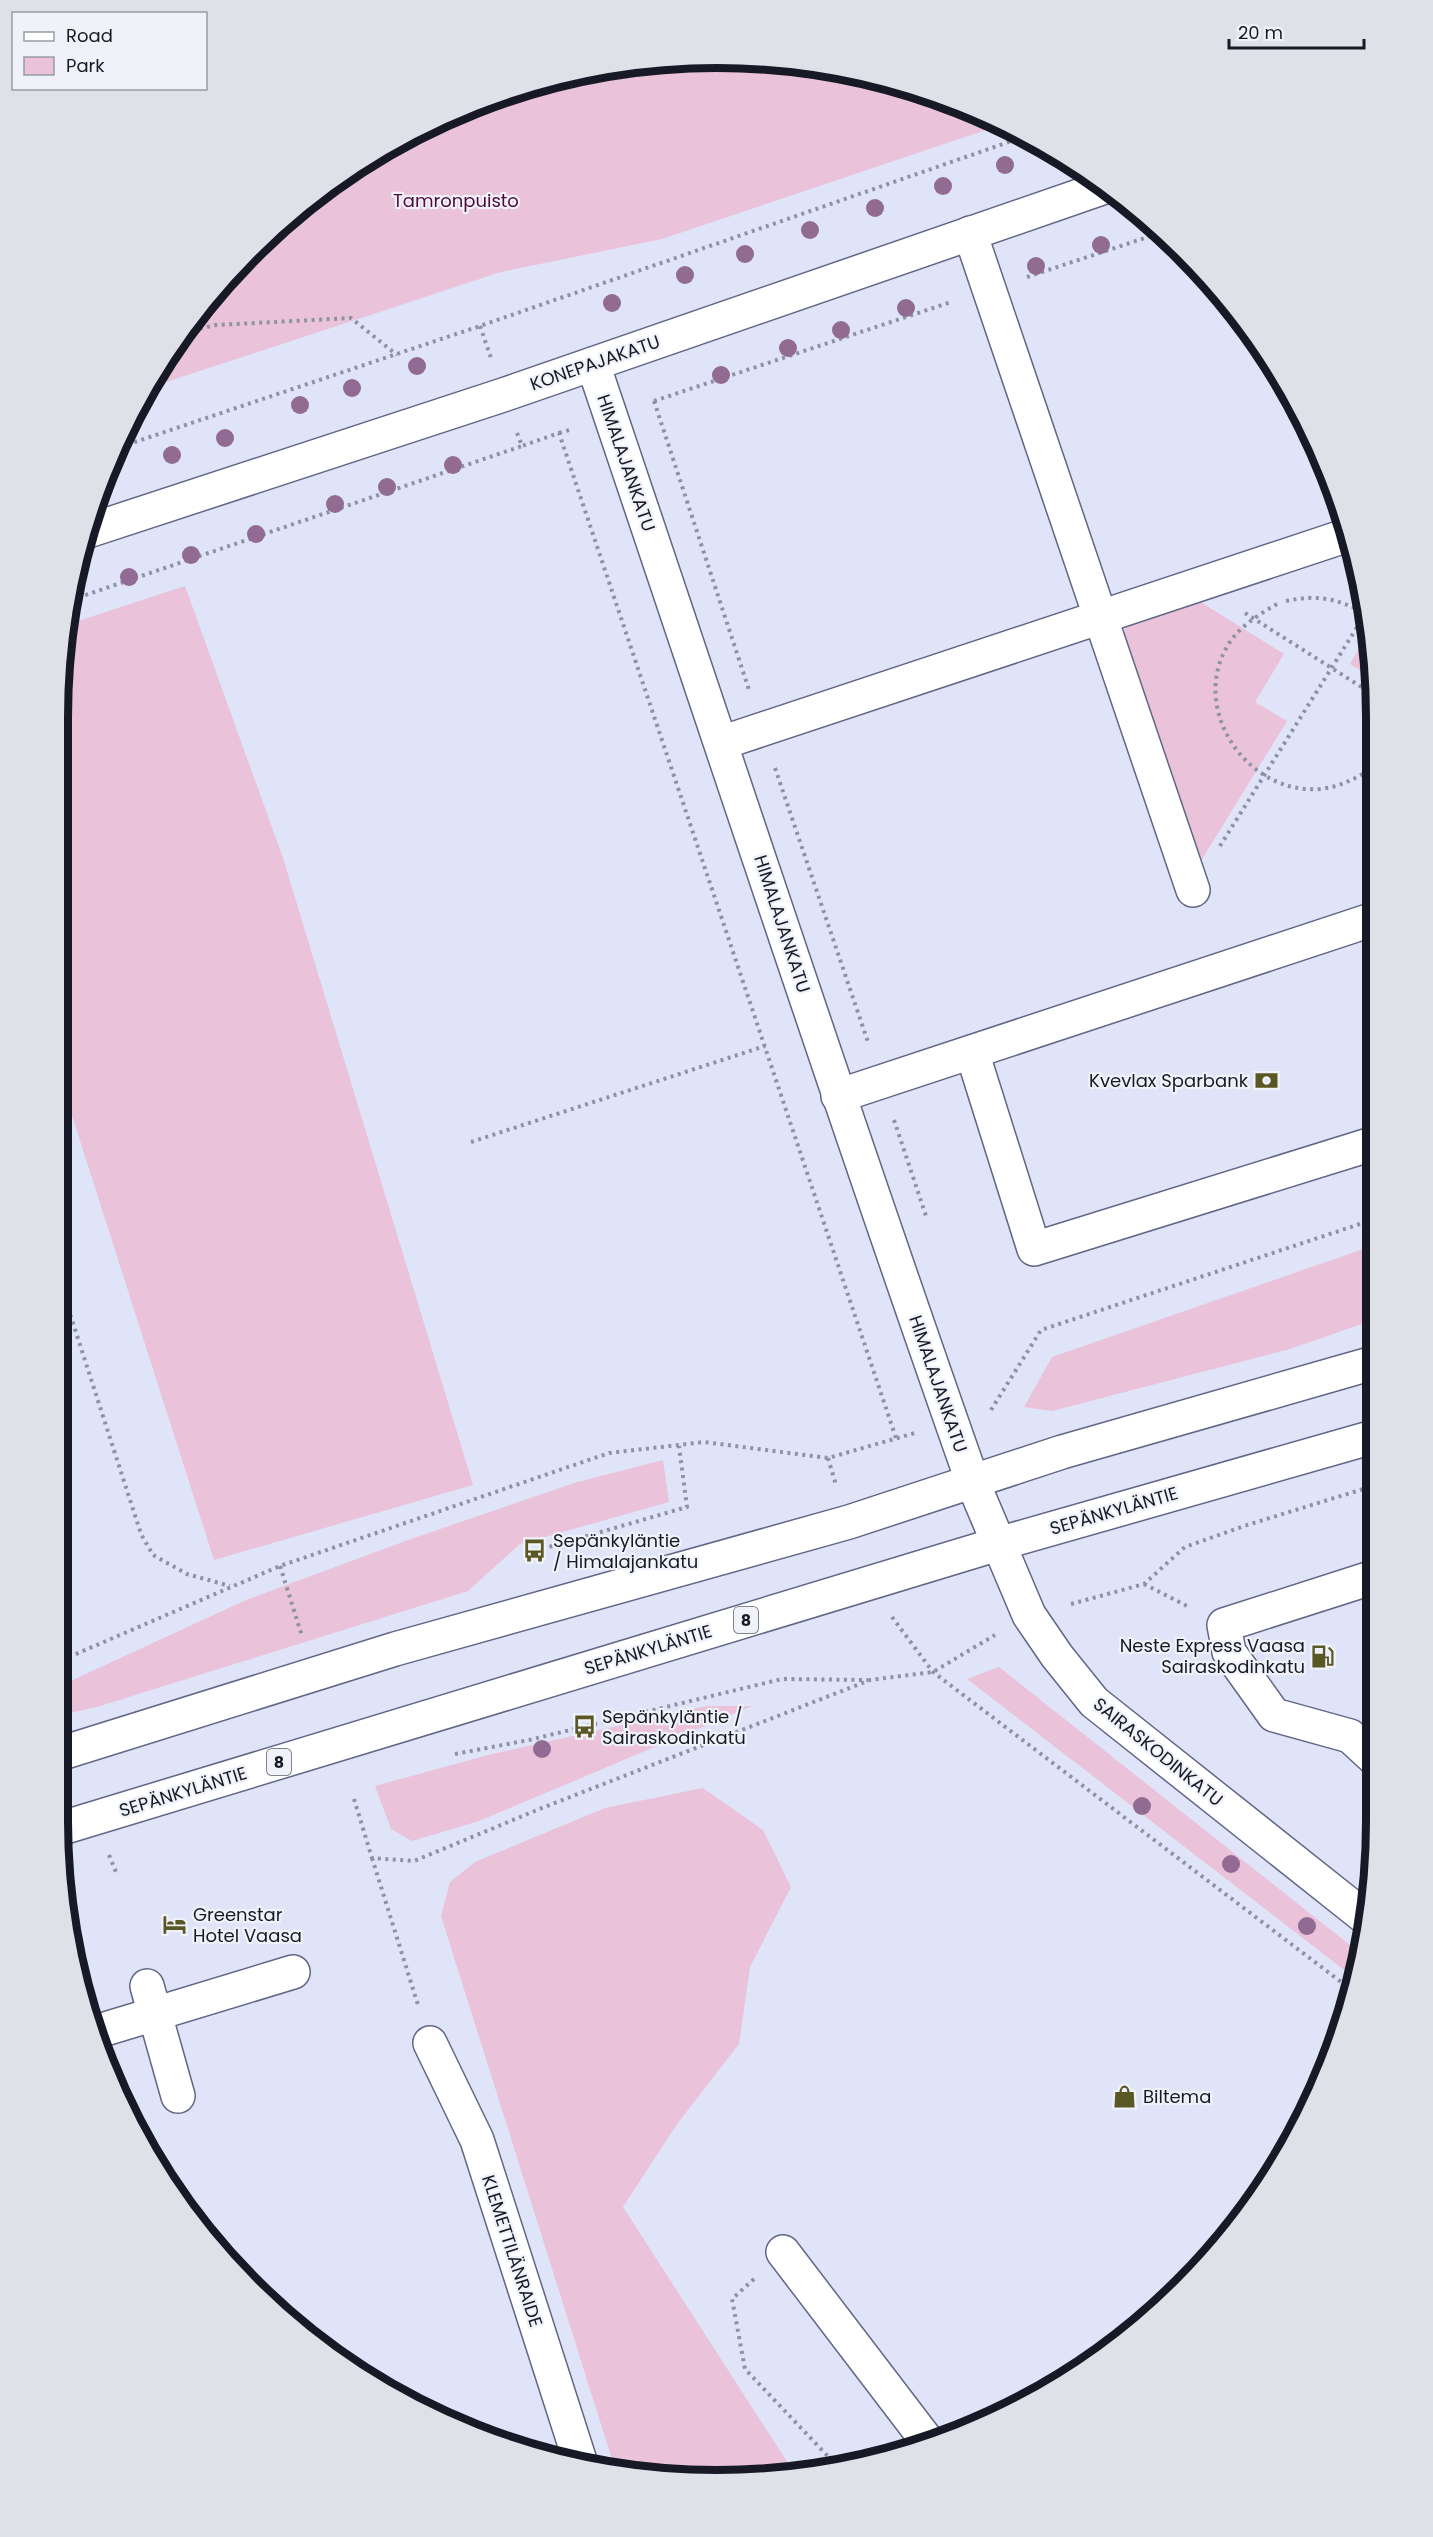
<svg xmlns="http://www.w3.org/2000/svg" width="1433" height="2537" viewBox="0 0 1433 2537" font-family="Poppins,sans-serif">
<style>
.green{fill:#eac2da}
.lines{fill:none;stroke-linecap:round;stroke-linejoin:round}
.minor-casing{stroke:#606684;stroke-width:36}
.major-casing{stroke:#606684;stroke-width:36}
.path{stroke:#8e92a3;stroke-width:4;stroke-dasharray:3 4.5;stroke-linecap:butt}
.minor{stroke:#fff;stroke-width:33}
.major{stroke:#fff;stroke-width:33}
.tree{fill:#916b92}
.labels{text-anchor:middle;stroke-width:4.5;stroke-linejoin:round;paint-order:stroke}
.shield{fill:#f0f2f9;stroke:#585b65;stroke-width:1.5}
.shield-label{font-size:16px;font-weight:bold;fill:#171a26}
.park-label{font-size:18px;fill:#51083e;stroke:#f0f2f9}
.street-label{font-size:18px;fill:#171a26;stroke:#f0f2f9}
.poi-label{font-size:18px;fill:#171a26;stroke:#f0f2f9;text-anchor:start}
.rim{fill:none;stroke:#171a26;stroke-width:8}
</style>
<rect width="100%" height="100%" fill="#dfe4f9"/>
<g class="green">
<polygon points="674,58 803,63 929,92 1001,125 662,239 501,272 145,389 221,281 315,193 425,125 546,79"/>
<polygon points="185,586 283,858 473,1485 214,1560 60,1078 58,674 66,625"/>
<polygon points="1194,598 1284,654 1255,702 1287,721 1199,864 1122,635 1129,622"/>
<polygon points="1370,629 1370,631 1371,677 1350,664"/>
<polygon points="1372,1246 1373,1320 1290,1349 1052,1411 1024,1407 1052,1357"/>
<polygon points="663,1460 669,1502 520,1544 468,1591 100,1706 62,1715 62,1685 246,1600 411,1539 574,1483"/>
<polygon points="999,1667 1360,1953 1356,1979 967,1679"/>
<polygon points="706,1706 752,1706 479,1821 412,1841 391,1829 375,1786 488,1755"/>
<polygon points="703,1788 763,1830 791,1887 750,1967 739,2044 677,2124 623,2207 795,2474 759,2479 631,2474 616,2472 441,1916 450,1882 475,1862 605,1808"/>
</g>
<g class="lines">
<defs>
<g id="minor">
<polyline points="970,233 1193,890"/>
<path d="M593,364C719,737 842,1111 973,1483"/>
<polyline points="85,532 503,395 1102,188"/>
<polyline points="721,743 1348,535"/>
<polyline points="972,1052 1034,1249 1372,1144"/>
<polyline points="838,1096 1371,920"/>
<polyline points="1374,1577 1224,1625 1229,1652 1274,1715 1350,1736 1374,1758"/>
<polyline points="147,1986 178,2096"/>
<polyline points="92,2033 293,1972"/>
<polyline points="430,2043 477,2140 581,2464"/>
<polyline points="783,2252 928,2442"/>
</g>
<g id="major">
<polyline points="973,1483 1029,1615 1057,1656 1094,1702 1366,1918"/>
<polyline points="62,1753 395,1649 849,1522 1062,1452 1373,1363"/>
<polyline points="62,1828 998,1544 1373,1437"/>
</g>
</defs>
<use href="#minor" class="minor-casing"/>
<use href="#major" class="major-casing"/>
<g class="path">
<polyline points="1027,277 1160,233"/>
<polyline points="480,326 491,358"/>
<polyline points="185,332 216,325 351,318 397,355"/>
<polyline points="654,401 750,693"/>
<polyline points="654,401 951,302"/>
<polyline points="517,433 522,446 559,433 896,1438"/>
<polyline points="559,433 573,429"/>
<polyline points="120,447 480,326 1026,136"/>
<polyline points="71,600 522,446"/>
<path d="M1286,601C1319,594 1336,599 1366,613"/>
<path d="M1277,604C1258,615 1239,627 1228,645C1189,709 1247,795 1320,789C1339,787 1355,779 1371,769"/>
<polyline points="1245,613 1371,693"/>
<polyline points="775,768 869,1045"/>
<polyline points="1220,846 1366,613"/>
<polyline points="894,1120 926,1216"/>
<polyline points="471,1142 765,1046"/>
<polyline points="61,1286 141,1534 153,1555 187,1574 230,1586"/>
<polyline points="991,1410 1041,1330 1372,1220"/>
<polyline points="828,1458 836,1485"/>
<polyline points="535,1551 687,1507 679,1446"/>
<polyline points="280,1566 302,1636"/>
<polyline points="1144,1584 1189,1607"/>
<polyline points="1071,1604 1144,1584 1185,1547 1244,1526 1373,1486"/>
<polyline points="892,1617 933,1672 1353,1991"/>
<polyline points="62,1660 280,1566 609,1453 704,1442 828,1458 915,1433"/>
<polyline points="455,1754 529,1740 782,1679 868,1680"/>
<polyline points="354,1799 372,1858 414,1861 542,1808 870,1680 933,1672 995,1635"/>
<polyline points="109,1855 116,1872"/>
<polyline points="372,1858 418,2005"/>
<polyline points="754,2279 732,2299 745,2369 839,2468"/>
</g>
<use href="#minor" class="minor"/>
<use href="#major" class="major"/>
</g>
<g class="tree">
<circle cx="1005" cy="165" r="9"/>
<circle cx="943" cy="186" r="9"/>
<circle cx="875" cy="208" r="9"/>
<circle cx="810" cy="230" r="9"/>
<circle cx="1101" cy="245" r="9"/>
<circle cx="745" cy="254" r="9"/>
<circle cx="1036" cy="266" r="9"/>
<circle cx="685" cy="275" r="9"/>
<circle cx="612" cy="303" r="9"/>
<circle cx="906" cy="308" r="9"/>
<circle cx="841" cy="330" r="9"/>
<circle cx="788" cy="348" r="9"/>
<circle cx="417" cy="366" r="9"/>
<circle cx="721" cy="375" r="9"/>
<circle cx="352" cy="388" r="9"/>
<circle cx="300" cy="405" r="9"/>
<circle cx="225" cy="438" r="9"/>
<circle cx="172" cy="455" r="9"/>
<circle cx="453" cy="465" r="9"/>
<circle cx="387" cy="487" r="9"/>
<circle cx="335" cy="504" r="9"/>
<circle cx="256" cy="534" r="9"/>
<circle cx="191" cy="555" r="9"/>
<circle cx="129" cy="577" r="9"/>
<circle cx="542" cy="1749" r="9"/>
<circle cx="1142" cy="1806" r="9"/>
<circle cx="1231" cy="1864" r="9"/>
<circle cx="1307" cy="1926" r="9"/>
</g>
<defs>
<symbol id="bank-bare" viewBox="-9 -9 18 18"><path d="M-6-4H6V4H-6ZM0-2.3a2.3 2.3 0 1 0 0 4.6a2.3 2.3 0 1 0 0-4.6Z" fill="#595825" stroke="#f0f2f9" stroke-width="2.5" paint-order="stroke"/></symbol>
<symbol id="bus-bare" viewBox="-9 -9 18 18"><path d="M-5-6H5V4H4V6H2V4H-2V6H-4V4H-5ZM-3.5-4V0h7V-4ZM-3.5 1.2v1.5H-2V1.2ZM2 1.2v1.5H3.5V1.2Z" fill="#595825" stroke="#f0f2f9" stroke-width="2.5" paint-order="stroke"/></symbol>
<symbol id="fuel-bare" viewBox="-9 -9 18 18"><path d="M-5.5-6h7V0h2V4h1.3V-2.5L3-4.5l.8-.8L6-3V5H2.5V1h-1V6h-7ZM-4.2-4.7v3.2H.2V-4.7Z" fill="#595825" stroke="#f0f2f9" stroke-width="2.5" paint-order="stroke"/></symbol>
<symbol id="hotel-bare" viewBox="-9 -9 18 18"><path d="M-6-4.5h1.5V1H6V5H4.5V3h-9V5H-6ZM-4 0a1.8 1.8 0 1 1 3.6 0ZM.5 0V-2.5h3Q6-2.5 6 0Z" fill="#595825" stroke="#f0f2f9" stroke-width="2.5" paint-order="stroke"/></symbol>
<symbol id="shop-bare" viewBox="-9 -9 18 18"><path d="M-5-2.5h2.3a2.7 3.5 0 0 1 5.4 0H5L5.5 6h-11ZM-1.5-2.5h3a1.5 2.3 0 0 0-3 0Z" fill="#595825" stroke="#f0f2f9" stroke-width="2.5" paint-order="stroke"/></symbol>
</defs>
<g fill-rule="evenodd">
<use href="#bank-bare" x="1250" y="1064" width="33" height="33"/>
<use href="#bus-bare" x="518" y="1534" width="33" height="33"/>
<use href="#fuel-bare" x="1306" y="1640" width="33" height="33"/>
<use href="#bus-bare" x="568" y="1710" width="33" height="33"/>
<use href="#hotel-bare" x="158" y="1908" width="33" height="33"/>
<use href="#shop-bare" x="1108" y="2080" width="33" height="33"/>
</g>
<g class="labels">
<g class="shield">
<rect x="734" y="1607" width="24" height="26" rx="4.5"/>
<rect x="267" y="1749" width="24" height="26" rx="4.5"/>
</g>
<g class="shield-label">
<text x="746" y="1626">8</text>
<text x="279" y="1768">8</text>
</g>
<g class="park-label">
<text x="456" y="207">Tamronpuisto</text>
</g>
<g class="street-label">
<text transform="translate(595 363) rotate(-19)" y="6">KONEPAJAKATU</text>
<text transform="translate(626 463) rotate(71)" y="6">HIMALAJANKATU</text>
<text transform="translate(782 924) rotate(72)" y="6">HIMALAJANKATU</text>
<text transform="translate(938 1384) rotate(71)" y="6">HIMALAJANKATU</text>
<text transform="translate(1114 1511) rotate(-16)" y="6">SEPÄNKYLÄNTIE</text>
<text transform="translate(648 1650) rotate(-17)" y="6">SEPÄNKYLÄNTIE</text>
<text transform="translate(1158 1752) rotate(39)" y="6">SAIRASKODINKATU</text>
<text transform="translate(183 1792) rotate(-17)" y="6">SEPÄNKYLÄNTIE</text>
<text transform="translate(512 2251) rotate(72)" y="6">KLEMETTILÄNRAIDE</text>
</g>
<g class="poi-label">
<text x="1248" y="1087" text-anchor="end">Kvevlax Sparbank</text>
<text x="553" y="1547">Sepänkyläntie<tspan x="553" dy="21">/ Himalajankatu</tspan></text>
<text x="1305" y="1652" text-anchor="end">Neste Express Vaasa<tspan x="1305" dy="21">Sairaskodinkatu</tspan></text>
<text x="602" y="1723">Sepänkyläntie /<tspan x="602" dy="21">Sairaskodinkatu</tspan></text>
<text x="193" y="1921">Greenstar<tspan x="193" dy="21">Hotel Vaasa</tspan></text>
<text x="1143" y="2103">Biltema</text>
</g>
</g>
<path d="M0 0H1433V2537H0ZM717 68H717A649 649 0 0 1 1366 717V1821A649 649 0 0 1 717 2470H717A649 649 0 0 1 68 1821V717A649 649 0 0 1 717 68Z" fill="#dfe1e8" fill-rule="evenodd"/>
<path class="rim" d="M717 68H717A649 649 0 0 1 1366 717V1821A649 649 0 0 1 717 2470H717A649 649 0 0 1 68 1821V717A649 649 0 0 1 717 68Z"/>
<rect x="12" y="12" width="195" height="78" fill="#f0f2f9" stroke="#999ca5" stroke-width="1.5"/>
<rect x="24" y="32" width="30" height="9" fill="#ffffff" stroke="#999ca5" stroke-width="1.5"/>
<text x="66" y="42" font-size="18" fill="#171a26">Road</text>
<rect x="24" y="57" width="30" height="18" fill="#eac2da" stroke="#999ca5" stroke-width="1.5"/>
<text x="66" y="72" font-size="18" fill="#171a26">Park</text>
<path d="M1229 39v9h135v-9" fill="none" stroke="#171a26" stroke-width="3"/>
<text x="1238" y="39" font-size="18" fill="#171a26" stroke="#f0f2f9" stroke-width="4.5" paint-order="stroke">20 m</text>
</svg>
